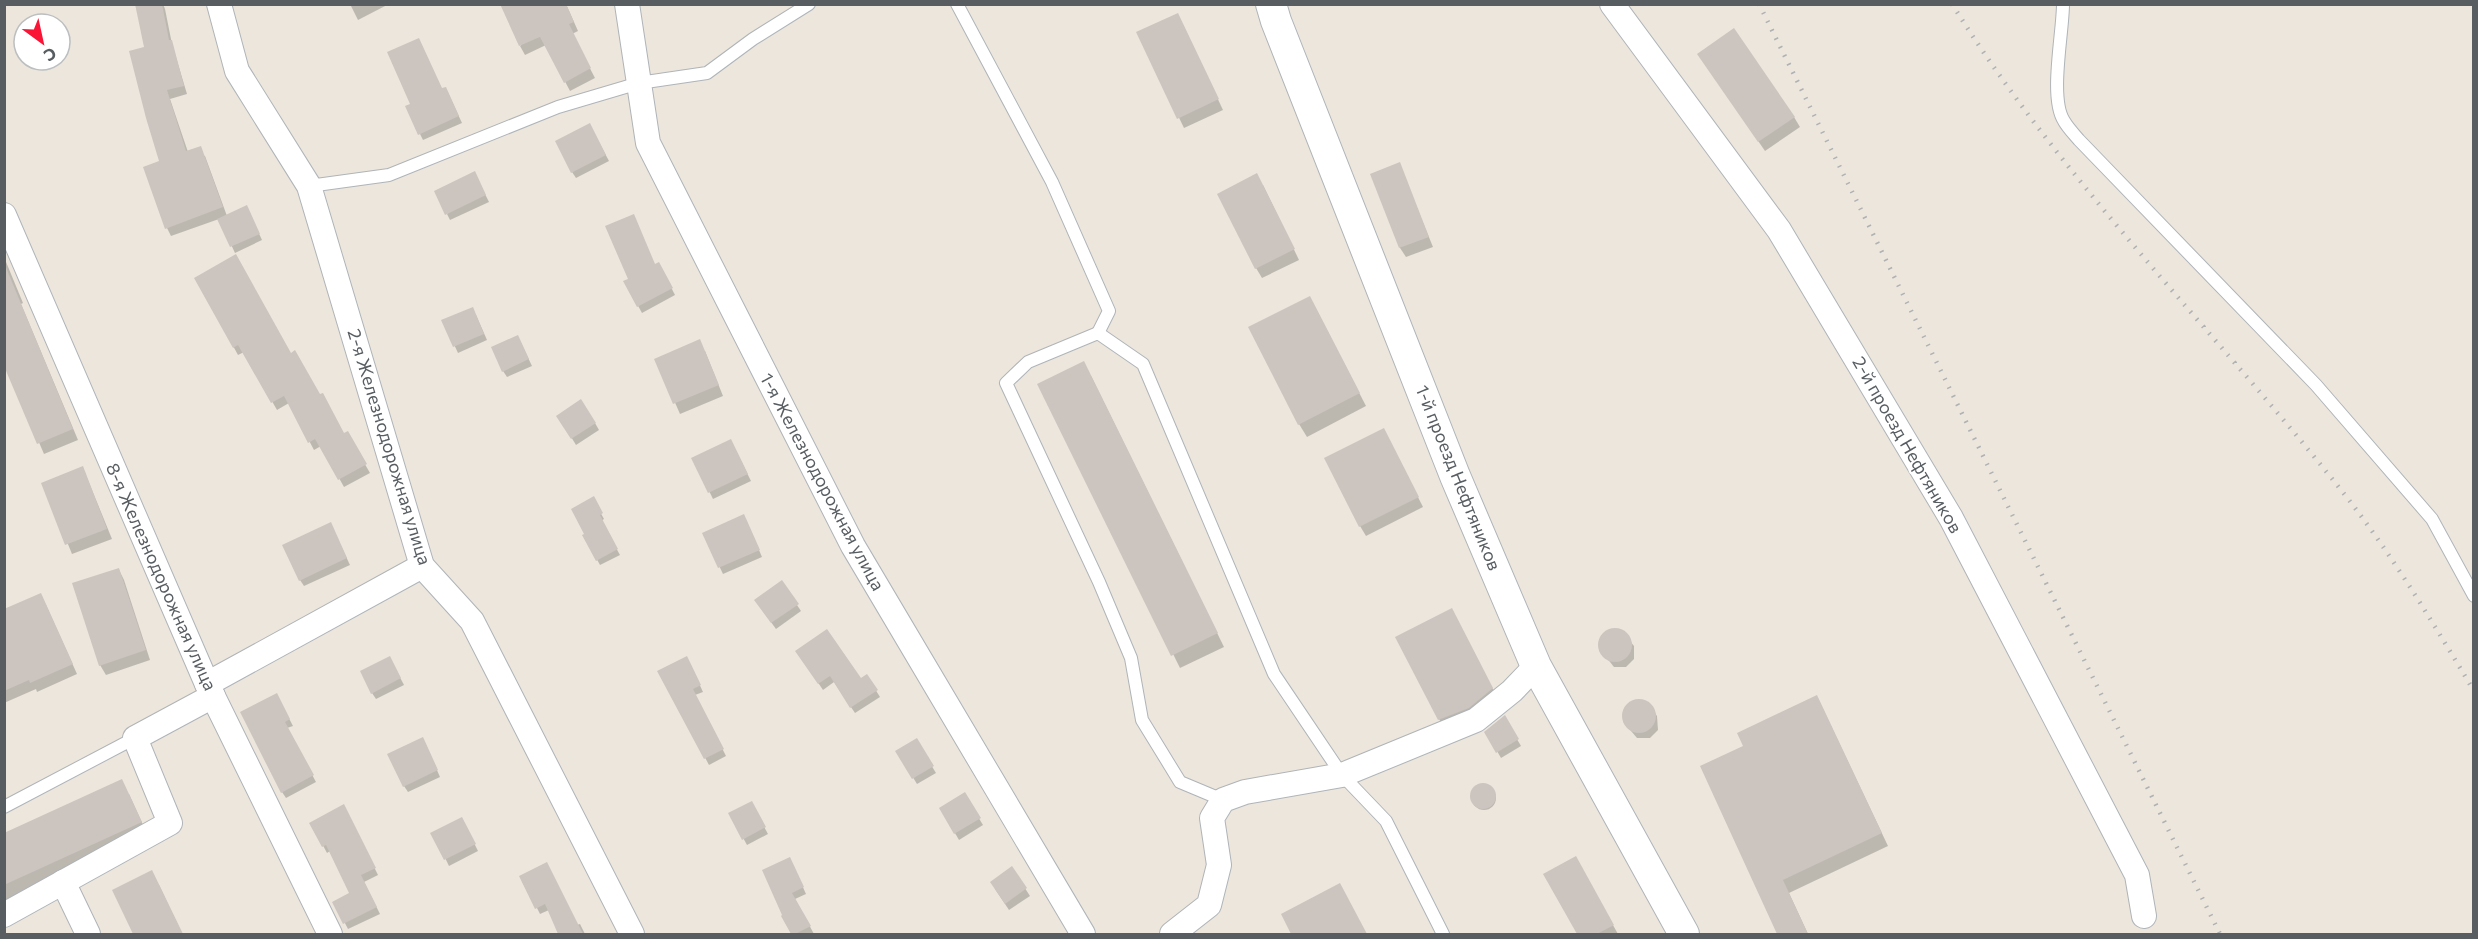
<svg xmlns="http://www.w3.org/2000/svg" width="2478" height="939" viewBox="0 0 2478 939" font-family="Commissioner,sans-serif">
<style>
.shadow{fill:#0003}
.building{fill:#ccc4bf}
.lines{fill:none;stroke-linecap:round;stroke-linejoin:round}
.service-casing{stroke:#afb4b8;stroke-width:14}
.minor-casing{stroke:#afb4b8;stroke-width:26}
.tertiary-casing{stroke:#afb4b8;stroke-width:32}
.service{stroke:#fff;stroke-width:12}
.minor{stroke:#fff;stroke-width:24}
.tertiary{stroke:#fff;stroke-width:30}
.rail{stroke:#b0b1b2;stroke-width:4.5;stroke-dasharray:1.5 8;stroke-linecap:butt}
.labels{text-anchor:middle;stroke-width:4.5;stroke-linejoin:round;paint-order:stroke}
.street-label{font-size:18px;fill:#575d61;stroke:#fff}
</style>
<rect width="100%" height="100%" fill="#ece6dd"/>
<g class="shadow">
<polygon points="141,4 163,4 165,9 172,44 187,94 170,99 188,152 205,156 227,216 250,214 262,240 235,253 219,219 171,236 167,228 161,162"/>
<polygon points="350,4 389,4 358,20"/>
<polygon points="566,4 578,31 572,34 595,78 570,91 546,45 525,55 520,46"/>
<polygon points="1183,25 1223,110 1184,128 1138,33"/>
<polygon points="1705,64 1794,117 1800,127 1765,151"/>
<polygon points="442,90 449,95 462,123 423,140 420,134"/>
<polygon points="593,131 609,161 576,178 572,172"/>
<polygon points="1399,164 1433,247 1406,257 1400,248"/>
<polygon points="478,180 489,202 450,220 447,214"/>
<polygon points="1263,185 1299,260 1262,278 1256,268"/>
<polygon points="4,257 23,303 21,304 78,440 44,454 4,361"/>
<polygon points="659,264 675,295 642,313 625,282"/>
<polygon points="196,279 290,355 344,435 347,433 370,473 344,487 321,446 314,450 289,403 277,410 244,352 238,355"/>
<polygon points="1317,311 1366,406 1307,437 1299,424"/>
<polygon points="476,315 487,340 458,353 443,321"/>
<polygon points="521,343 532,366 507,377 503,371"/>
<polygon points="705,351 723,396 680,414 656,359"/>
<polygon points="1091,376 1224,647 1180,668 1039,384"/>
<polygon points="562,422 595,423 599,430 576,445"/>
<polygon points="1389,440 1423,507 1366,536 1360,526"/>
<polygon points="734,447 751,481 713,499 693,458"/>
<polygon points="83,468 112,539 72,554 43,483"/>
<polygon points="593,499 604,519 601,521 620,555 600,565 584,536"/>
<polygon points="747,522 762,557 723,574 704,534"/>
<polygon points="334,531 350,565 304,586 300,580"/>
<polygon points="119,570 124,580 150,660 106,675 100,665"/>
<polygon points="46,605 77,674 37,692 36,689 4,703 4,610"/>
<polygon points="797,605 801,611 776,629 760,607"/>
<polygon points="1457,620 1498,699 1445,729 1439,719"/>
<polygon points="1614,630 1622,631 1634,646 1634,659 1626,667 1614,667 1602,652 1601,640 1609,631"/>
<polygon points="801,657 860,680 867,676 880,697 855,713 834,682 823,690"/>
<polygon points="393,664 404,685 376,699 372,693"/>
<polygon points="690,664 703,692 695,695 726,756 709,765 659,671"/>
<polygon points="280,701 293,726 287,728 316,782 286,798 282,792"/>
<polygon points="1642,701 1653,710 1657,716 1658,730 1650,738 1637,738 1626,725 1624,713 1630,704"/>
<polygon points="1823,709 1888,846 1789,893 1808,934 1778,934 1702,767"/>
<polygon points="1504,717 1521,746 1501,758 1486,732"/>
<polygon points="916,740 936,773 917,784 897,751"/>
<polygon points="426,745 440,777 408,792 404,786"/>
<circle cx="1484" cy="798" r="12"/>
<polygon points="129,794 148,836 4,902 4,834"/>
<polygon points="964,794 983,825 959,840 941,809"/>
<polygon points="751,803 768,834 747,845 730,814"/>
<polygon points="347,813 378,875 364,882 380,914 348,929 334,902 351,894 330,851 327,853 311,823"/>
<polygon points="465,825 478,851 449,866 433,833"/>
<polygon points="1575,858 1618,934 1578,934 1545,874"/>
<polygon points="793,865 806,894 795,899 814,934 792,934 783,917"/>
<polygon points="1012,868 1030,896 1009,910 995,889"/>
<polygon points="521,876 577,925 580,924 585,934 559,934 549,910 540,914"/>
<polygon points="159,885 182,934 135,934 114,890"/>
<polygon points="1347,898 1366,934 1293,934 1283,915"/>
</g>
<g class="building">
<polygon points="135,4 162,4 169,40 172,40 184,86 167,90 186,151 201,146 223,207 165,229 143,167 159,161 146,118 129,51 144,47"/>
<polygon points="500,4 566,4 574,22 569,24 591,68 564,83 540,37 519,46"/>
<polygon points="1178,13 1219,99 1177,119 1136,32"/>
<polygon points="1734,28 1795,117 1758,142 1697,54"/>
<polygon points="419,38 442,88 446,87 459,116 418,135 405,106 410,104 387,52"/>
<polygon points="590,123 606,155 571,173 555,141"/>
<polygon points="1400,162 1429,237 1399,248 1370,174"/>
<polygon points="475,171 486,195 445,215 434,191"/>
<polygon points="1257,173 1295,249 1255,269 1217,194"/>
<polygon points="247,205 260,234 230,247 217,219"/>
<polygon points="634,214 655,264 659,262 673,288 637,307 623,281 628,279 605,226"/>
<polygon points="236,254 291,353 295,350 320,394 323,393 344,433 348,431 367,464 338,480 315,439 308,443 284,396 271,403 238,345 233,348 194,278"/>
<polygon points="5,265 73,429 37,444 4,366"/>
<polygon points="1310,296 1360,393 1298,425 1248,327"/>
<polygon points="473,307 484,334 453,347 441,320"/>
<polygon points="518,335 529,359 502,372 491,347"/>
<polygon points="700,339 719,385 673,404 654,359"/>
<polygon points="1084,361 1218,633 1171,656 1037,384"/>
<polygon points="581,399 596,423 571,439 556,416"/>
<polygon points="1384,428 1419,497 1359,527 1324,458"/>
<polygon points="731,439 748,474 708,493 691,458"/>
<polygon points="83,466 107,529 65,545 41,483"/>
<polygon points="594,496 603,513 600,515 618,549 596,561 582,535 584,534 571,509"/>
<polygon points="744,514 760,550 718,568 702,533"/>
<polygon points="331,522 347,558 299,581 282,545"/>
<polygon points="119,568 146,650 99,666 72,583"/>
<polygon points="782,580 799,604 771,623 754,600"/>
<polygon points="41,593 73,664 30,683 29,680 4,691 4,609"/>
<polygon points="1452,608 1493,688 1469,708 1438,720 1395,637"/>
<circle cx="1615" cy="645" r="17"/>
<polygon points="827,629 861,678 867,674 878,690 850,708 830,676 818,684 795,651"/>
<polygon points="390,656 401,678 371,694 360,671"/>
<polygon points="687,656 701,685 693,689 724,749 704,759 657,671"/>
<polygon points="277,693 290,719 285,722 314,775 281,793 240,712"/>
<polygon points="1817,695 1882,833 1783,880 1808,934 1777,934 1700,766 1743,746 1737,733"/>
<circle cx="1639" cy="716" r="17"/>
<polygon points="1505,715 1519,739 1496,753 1484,732"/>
<polygon points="423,737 438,770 403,787 387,754"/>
<polygon points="917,738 934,766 912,779 895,751"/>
<polygon points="122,779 142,822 4,885 4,833"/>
<circle cx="1483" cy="796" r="13"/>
<polygon points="965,792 981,818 954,834 939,808"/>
<polygon points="752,801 766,827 742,840 728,813"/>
<polygon points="344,804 376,868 361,875 377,907 343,924 332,902 349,893 326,845 322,847 309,823"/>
<polygon points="462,817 476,844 444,860 430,833"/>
<polygon points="1576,856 1614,925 1597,934 1577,934 1543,874"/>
<polygon points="790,857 804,887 792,893 811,926 795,934 791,934 781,916 782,915 762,870"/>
<polygon points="547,862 583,934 558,934 545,904 535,909 519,876"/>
<polygon points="1012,866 1027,888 1005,904 990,882"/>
<polygon points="152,870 183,934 133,934 112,890"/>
<polygon points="1340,883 1367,934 1291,934 1281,914"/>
</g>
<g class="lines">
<defs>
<g id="service">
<polyline points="957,4 1052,182 1109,311 1098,333"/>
<path d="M2063,4C2063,33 2049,98 2064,121C2068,128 2074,134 2079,140L2316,385L2432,519L2474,596"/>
<polyline points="309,186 389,175 558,107 639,83 707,73 753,39 809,4"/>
<polyline points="1223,800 1180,782 1142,720 1131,658 1099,582 1006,383 1028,362 1098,333 1143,364 1274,674 1342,775 1386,821 1443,934"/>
<polyline points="4,807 135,738"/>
</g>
<g id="minor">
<polyline points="219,4 237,71 309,186 422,566 472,621 632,934"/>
<polyline points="627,4 648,143 853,546 1083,934"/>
<polyline points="1612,4 1779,230 1951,518 2137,875 2144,916"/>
<polyline points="4,215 207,684 330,934"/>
<polyline points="207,684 422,566"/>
<polyline points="63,882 88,934"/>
<polyline points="4,915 170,823 135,738 213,696"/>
<polyline points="1172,934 1209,905 1219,865 1212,818 1223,800 1245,792 1342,775 1476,720 1512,691 1536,666"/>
</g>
<polyline id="tertiary" points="1271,4 1276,21 1455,476 1536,666 1684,934"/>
</defs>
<use href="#service" class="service-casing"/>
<use href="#minor" class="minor-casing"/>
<use href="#tertiary" class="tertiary-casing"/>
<use href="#service" class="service"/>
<use href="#minor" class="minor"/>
<use href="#tertiary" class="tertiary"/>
<g class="rail">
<polyline points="1759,4 2220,934"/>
<path d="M1952,4C2060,177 2206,322 2333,480C2387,546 2430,618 2474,691"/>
</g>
</g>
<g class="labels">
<g class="street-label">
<text transform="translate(1907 445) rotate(60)" y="6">2-й проезд Нефтяников</text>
<text transform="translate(389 447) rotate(73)" y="6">2-я Железнодорожная улица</text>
<text transform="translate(1458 478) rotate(68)" y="6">1-й проезд Нефтяников</text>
<text transform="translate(822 482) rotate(62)" y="6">1-я Железнодорожная улица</text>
<text transform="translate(161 577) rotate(66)" y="6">8-я Железнодорожная улица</text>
</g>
</g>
<rect width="2478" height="939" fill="none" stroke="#575d61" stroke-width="12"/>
<g transform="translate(42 42) rotate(147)"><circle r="28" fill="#ffffff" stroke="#bcbec0" stroke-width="1.5"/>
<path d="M0-4.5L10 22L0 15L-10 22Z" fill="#fa1536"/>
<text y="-9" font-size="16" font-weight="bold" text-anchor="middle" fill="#575d61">С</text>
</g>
</svg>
